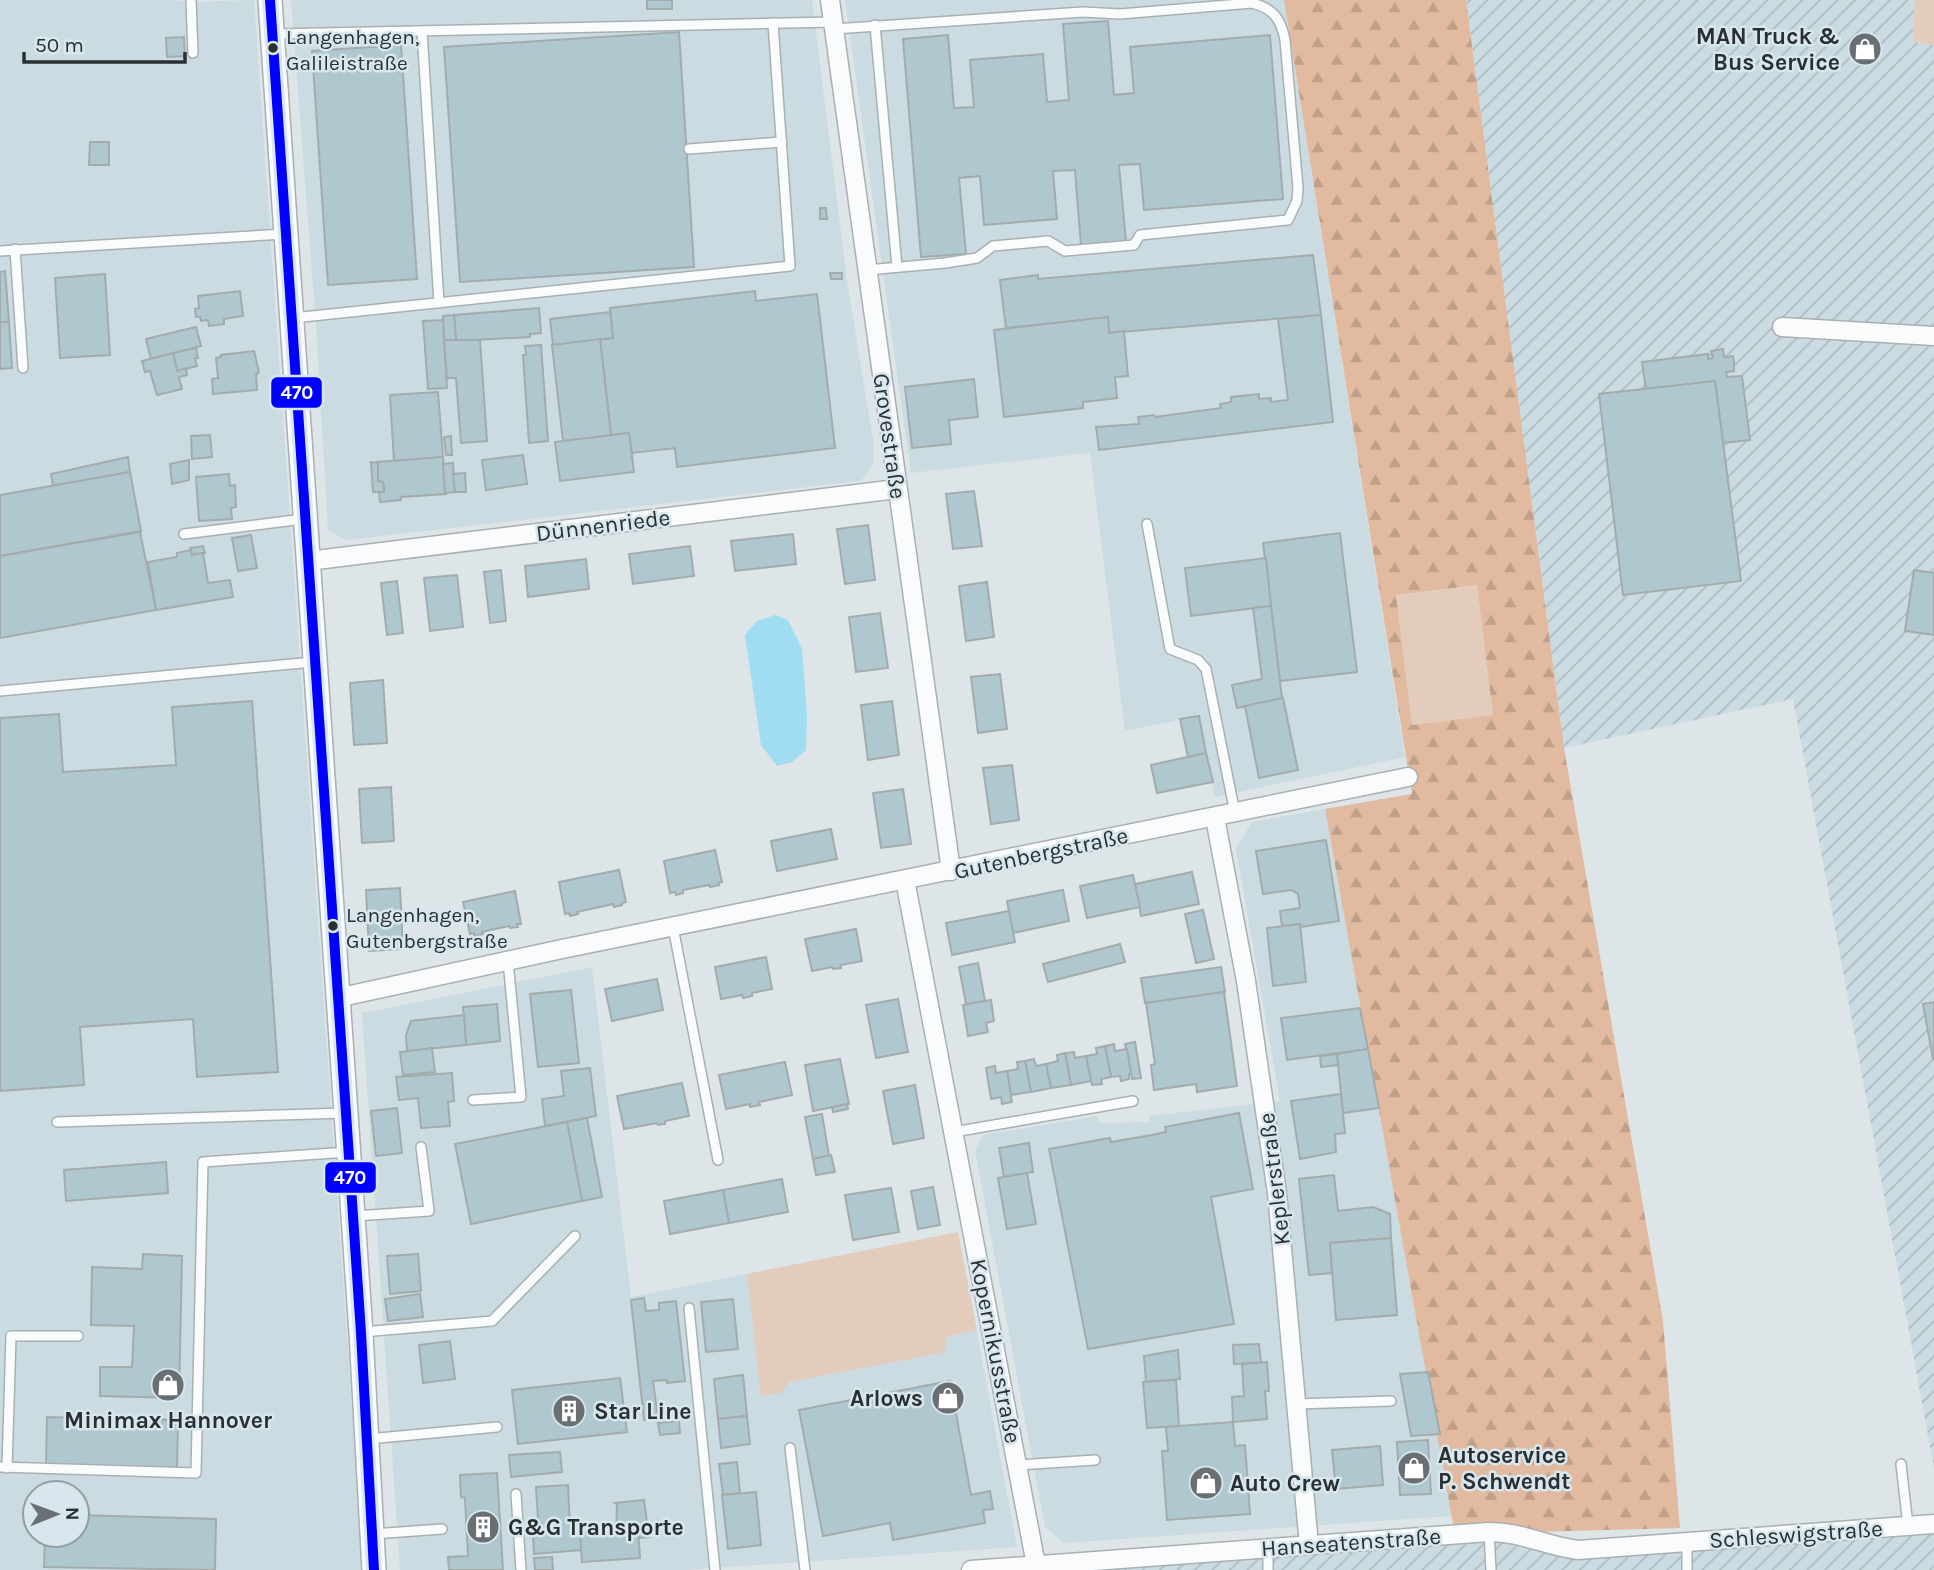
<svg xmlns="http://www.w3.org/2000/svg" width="1934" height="1570" viewBox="0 0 1934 1570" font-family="Karla,sans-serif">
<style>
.built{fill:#cadbe1;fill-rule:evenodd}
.industrial{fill:url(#industrial-furrows)}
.green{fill:#e4ccbc}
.forest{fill:url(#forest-firs);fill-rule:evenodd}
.water{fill:#a0ddf2}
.building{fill:#afc8d0;stroke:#a4abad;stroke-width:2}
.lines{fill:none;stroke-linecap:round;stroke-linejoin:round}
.service-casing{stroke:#a9b0b2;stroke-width:12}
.minor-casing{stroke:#a9b0b2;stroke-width:21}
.tertiary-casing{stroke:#a9b0b2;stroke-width:26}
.service{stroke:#fafbfc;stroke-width:9}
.minor{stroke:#fafbfc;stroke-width:18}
.tertiary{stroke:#fafbfc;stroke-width:23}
.bus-1-casing{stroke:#d8e7ed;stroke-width:16}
.bus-1{stroke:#00f;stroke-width:10}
.bus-dot{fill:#2a3032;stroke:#d8e7ed;stroke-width:2.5}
.labels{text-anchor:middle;stroke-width:5;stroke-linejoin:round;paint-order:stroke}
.bus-label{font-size:21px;fill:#2a3032;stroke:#d8e7ed;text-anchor:start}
.poi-label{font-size:23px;font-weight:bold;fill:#2a3032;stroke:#d8e7ed;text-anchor:start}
.street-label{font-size:23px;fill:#2a3032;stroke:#d8e7ed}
.line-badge{stroke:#d8e7ed;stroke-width:2.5}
.badge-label{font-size:19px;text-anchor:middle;font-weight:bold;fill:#fff}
</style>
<defs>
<pattern id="industrial-furrows" width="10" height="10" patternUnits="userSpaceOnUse" patternTransform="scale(1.75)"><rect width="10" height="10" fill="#cadbe1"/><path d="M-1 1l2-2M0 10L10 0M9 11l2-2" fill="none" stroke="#aebcc2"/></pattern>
<pattern id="forest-firs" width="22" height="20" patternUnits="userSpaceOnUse" patternTransform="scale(1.75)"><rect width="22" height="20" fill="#e1baa0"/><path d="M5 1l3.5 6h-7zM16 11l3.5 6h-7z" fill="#c1a08a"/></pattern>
</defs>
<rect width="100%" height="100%" fill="#dde5e8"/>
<g class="built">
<path d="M0,0H175L189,2L254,0L363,1567L361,1570H0ZM35,1493H77V1535H35Z"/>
<polygon points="291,0 812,0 847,281 874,446 873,465 861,481 346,540 328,530 316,324"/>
<polygon points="845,0 1284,0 1405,757 1215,797 1198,716 1125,731 1090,453 911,473"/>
<polygon points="1325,809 1452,1516 1064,1543 1045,1527 975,1150 983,1135 1097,1116 1100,1123 1150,1122 1149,1116 1280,1101 1236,849 1252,822"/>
<polygon points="592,967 631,1297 958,1232 1017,1547 685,1570 400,1570 362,1013"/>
</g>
<g class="industrial">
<polygon points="1466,0 1915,0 1913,42 1934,45 1934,1468 1793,699 1564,748"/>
<polygon points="1934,1524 1934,1570 971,1570 1455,1534 1553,1547"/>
</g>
<g class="green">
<polygon points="1915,0 1934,0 1934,45 1913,42"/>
<polygon points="1477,585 1493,715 1412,725 1396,595"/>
<polygon points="958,1232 977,1330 949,1336 945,1340 946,1352 789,1382 781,1393 761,1396 747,1274"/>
</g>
<path class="forest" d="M1284,0H1466L1564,748L1663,1321L1680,1528L1534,1532L1511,1524L1454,1529L1325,809L1412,794ZM1477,585L1493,715L1412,725L1396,595Z"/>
<polygon class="water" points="775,615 788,620 802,649 807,714 806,750 792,762 777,766 761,745 745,635 757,621"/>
<g class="building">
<rect x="647" y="0" width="25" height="9"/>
<polygon points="1108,21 1114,95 1134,93 1130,47 1270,35 1283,199 1144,210 1140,164 1119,165 1126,242 1081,246 1075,170 1053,171 1057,219 984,225 980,176 959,178 966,254 921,257 903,39 948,35 954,108 974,107 970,60 1043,54 1047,102 1069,100 1063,24"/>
<polygon points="679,32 694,267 460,282 444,47"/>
<polygon points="184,37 185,56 167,57 166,38"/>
<polygon points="401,45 417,279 328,285 312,51"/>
<polygon points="90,142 109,142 109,165 89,165"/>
<polygon points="820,208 826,208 827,219 820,219"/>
<polygon points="1313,255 1321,315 1109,333 1108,317 1006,328 1000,280 1038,275 1038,279"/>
<polygon points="5,271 9,322 0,322 0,272"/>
<polygon points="830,273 842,273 842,279 831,279"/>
<polygon points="105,274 110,355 60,358 55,278"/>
<polygon points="240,291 243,316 224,319 224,324 209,326 208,320 201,321 200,317 196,317 195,309 199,308 198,296"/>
<polygon points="755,291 756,301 817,294 835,448 677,467 675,448 632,453 629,433 611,435 600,339 613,338 610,308"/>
<polygon points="539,308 541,333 530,334 530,337 456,341 454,315"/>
<polygon points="610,312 613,338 553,345 550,319"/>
<polygon points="454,315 456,340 444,340 443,316"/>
<polygon points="1321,315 1333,422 1099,450 1096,427 1139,424 1138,417 1154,415 1155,417 1221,408 1220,404 1231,402 1231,397 1259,394 1259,399 1271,398 1271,402 1288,400 1278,319"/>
<polygon points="1108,317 1109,333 1124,331 1128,376 1115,377 1117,398 1083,402 1083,408 1004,417 994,330"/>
<polygon points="443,320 447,388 428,389 423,321"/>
<polygon points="0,322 9,322 12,368 0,369"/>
<polygon points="196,327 201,346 151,359 146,339"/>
<polygon points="600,339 611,435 563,441 552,345"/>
<polygon points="444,340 480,340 487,441 461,443 456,378 447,378"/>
<polygon points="541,345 548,441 529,443 523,355 526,355 525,346"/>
<polygon points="196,348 198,358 195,358 197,366 177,371 173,353"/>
<polygon points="1723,349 1724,357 1733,356 1734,362 1734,371 1726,372 1727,377 1742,376 1750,440 1723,443 1715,381 1646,390 1642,362 1708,354 1708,359 1713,358 1711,351"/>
<polygon points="254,351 259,372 256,375 257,390 213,394 212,379 218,378 216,358 221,357 221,355"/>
<polygon points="173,353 177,371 186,368 187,375 179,377 182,389 157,395 150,371 145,372 142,361"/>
<polygon points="974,379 978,417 949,420 951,444 912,448 905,387"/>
<polygon points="1715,381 1741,581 1623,595 1599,394"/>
<polygon points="438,392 443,457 394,461 390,395"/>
<polygon points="629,433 634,472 560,481 555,442"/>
<polygon points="210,435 212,457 192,459 191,436"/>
<polygon points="451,436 452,455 446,455 444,437"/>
<polygon points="523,455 527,484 486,490 482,460"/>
<polygon points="128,457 130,472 53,486 51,474"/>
<polygon points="443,457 446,494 401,497 401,500 380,502 379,492 384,492 383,482 378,481 377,462"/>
<polygon points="189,460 189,480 172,484 170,464"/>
<polygon points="371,462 378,463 378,481 383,482 384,492 373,492"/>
<polygon points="453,463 455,492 445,493 443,464"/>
<polygon points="130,472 141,531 0,556 0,495"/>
<polygon points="465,473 466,492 455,492 453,474"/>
<polygon points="229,474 230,486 235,485 236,507 231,508 232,519 199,521 196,477"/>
<polygon points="974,491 982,546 953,549 946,494"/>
<polygon points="868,525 875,580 845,584 837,529"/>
<polygon points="140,532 156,610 0,638 0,556"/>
<polygon points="1340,533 1357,672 1280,681 1263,543"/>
<polygon points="793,534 796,564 735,571 731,541"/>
<polygon points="251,535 257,568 238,571 232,538"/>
<polygon points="203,546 205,553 192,555 190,548"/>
<polygon points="690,546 694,576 633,584 629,554"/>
<polygon points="191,550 192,555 203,553 208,583 230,580 233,597 156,610 148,562 177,557 177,553"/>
<polygon points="1266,558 1271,606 1191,616 1185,568"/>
<polygon points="586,559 589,589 528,597 525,566"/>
<polygon points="501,570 506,621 490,623 484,572"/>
<polygon points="1914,570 1934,573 1934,635 1905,631"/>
<polygon points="457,575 463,627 430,631 424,578"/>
<polygon points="397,581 403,633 387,635 381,583"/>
<polygon points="987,582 994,637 966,641 959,586"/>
<polygon points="1271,606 1282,699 1237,708 1232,685 1262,679 1253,608"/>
<polygon points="880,613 888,668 856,672 849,617"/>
<polygon points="1000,674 1007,729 978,733 971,677"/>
<polygon points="383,680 387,743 354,745 350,683"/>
<polygon points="1283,698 1298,770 1259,778 1245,706"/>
<polygon points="252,701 278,1072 197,1077 193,1019 80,1027 84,1085 0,1091 0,718 59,714 63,772 176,765 172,707"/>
<polygon points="892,701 899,755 868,760 861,705"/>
<polygon points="1199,716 1206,753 1188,757 1180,719"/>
<polygon points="1206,753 1213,782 1157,793 1151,765"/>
<polygon points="1012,765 1019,820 991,824 983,768"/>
<polygon points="391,787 394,841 362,843 359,789"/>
<polygon points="903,789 911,844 881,848 873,793"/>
<polygon points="831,829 837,859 777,871 771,841"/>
<polygon points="1326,840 1339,921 1300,927 1300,924 1282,926 1280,911 1300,908 1298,894 1291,890 1263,894 1256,851"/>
<polygon points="715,850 722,882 718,883 719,885 710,887 709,885 683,890 683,893 676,895 675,892 670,893 664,861"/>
<polygon points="619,870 626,902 622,903 622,905 614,907 613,904 577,912 578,914 570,916 569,913 565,914 559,882"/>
<polygon points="1192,872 1199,904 1141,916 1135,884"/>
<polygon points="1133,875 1140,907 1087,918 1080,886"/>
<polygon points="400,888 403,949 369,951 366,890"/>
<polygon points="1063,890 1069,921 1013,933 1007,901"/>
<polygon points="515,891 521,924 517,924 518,927 510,928 509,926 482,932 483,934 474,936 474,933 470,934 463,902"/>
<polygon points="1203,910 1214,959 1196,963 1185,914"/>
<polygon points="1009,911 1015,942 952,955 946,923"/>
<polygon points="1300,924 1306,982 1273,986 1267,928"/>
<polygon points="856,929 862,961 841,965 841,968 833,969 832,967 812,971 805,939"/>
<polygon points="1120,944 1125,962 1048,982 1043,964"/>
<polygon points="766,957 772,989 752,993 752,996 743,998 742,995 721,999 715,967"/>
<polygon points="978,963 985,1001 966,1004 959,967"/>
<polygon points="1221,967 1225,992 1145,1003 1141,978"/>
<polygon points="657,979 663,1010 612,1021 605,989"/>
<polygon points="571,990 579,1063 538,1067 530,994"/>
<polygon points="1224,992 1237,1086 1197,1092 1196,1084 1154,1090 1151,1065 1155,1064 1146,1003"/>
<polygon points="898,999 908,1052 876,1058 866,1005"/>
<polygon points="991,1000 994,1021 986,1023 988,1032 968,1036 963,1005"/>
<polygon points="1934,1002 1934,1059 1933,1059 1923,1004"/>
<polygon points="497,1004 500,1041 466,1045 463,1007"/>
<polygon points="1360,1008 1368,1049 1287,1060 1281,1018"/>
<polygon points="464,1015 466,1045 407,1051 406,1035 411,1021"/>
<polygon points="1135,1042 1141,1078 1132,1079 1125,1044"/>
<polygon points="1114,1044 1115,1051 1127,1049 1131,1073 1129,1074 1129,1079 1121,1081 1120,1076 1111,1077 1105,1046"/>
<polygon points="1105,1046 1111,1077 1101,1079 1102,1084 1092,1085 1086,1056 1097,1054 1096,1048"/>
<polygon points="432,1048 435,1072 403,1075 400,1052"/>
<polygon points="1368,1049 1379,1108 1343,1113 1337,1054"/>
<polygon points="1074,1052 1075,1058 1086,1056 1091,1081 1071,1085 1065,1053"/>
<polygon points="1065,1053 1071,1085 1051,1088 1046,1064 1058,1061 1057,1055"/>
<polygon points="1337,1054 1338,1065 1321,1067 1320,1056"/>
<polygon points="840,1059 849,1104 813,1111 805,1065"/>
<polygon points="1034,1059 1036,1066 1046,1064 1051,1088 1031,1092 1025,1061"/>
<polygon points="1025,1061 1031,1092 1011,1095 1007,1071 1018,1069 1017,1062"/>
<polygon points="785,1062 792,1095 759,1102 760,1105 750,1107 750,1104 726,1109 719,1075"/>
<polygon points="995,1066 996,1073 1007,1071 1012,1102 1002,1104 1001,1097 991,1099 986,1068"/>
<polygon points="590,1068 596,1116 545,1126 542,1099 564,1096 561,1071"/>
<polygon points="452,1073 454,1101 448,1102 450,1126 421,1128 418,1098 399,1100 396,1077"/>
<polygon points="682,1083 689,1116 665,1121 665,1124 658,1125 657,1123 624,1129 617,1096"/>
<polygon points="915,1085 924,1138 893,1144 883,1091"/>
<polygon points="1341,1094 1345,1133 1335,1134 1336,1152 1300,1159 1291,1101"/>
<polygon points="847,1104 848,1109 833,1112 832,1107"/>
<polygon points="397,1108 402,1153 376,1156 371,1111"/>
<polygon points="1239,1113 1253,1189 1211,1197 1234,1324 1088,1349 1049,1149 1110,1138 1111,1142 1152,1135 1166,1132 1165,1127"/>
<polygon points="822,1114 829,1156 813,1159 805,1117"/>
<polygon points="587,1118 602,1197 582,1201 567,1122"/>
<polygon points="567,1122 582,1201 471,1224 455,1144"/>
<polygon points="1029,1143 1033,1172 1004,1177 999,1148"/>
<polygon points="831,1155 835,1172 816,1175 813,1159"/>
<polygon points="166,1162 168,1193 66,1201 64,1170"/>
<polygon points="1027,1173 1036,1224 1007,1229 998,1178"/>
<polygon points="1334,1175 1338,1211 1373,1207 1390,1214 1391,1238 1330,1243 1332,1273 1309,1275 1299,1179"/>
<polygon points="782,1179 788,1212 729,1223 723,1190"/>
<polygon points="933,1187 940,1225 918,1229 911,1191"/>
<polygon points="891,1188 899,1232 853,1240 845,1195"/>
<polygon points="723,1190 729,1223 670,1234 664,1201"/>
<polygon points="1391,1238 1397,1315 1336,1320 1330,1243"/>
<polygon points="143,1254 182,1256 179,1398 100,1396 100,1367 132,1367 134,1326 91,1325 92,1267 142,1269"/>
<polygon points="418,1254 421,1291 390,1294 387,1256"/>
<polygon points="420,1294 423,1317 388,1321 385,1299"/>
<polygon points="644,1298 646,1311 659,1310 659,1303 676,1301 685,1381 667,1383 667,1380 653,1381 658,1418 644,1420 631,1300"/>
<polygon points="733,1299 738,1349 706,1352 701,1302"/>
<polygon points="450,1341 455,1379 423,1383 419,1345"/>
<polygon points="1259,1344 1261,1363 1234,1364 1233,1345"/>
<polygon points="1178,1350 1180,1379 1146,1382 1144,1356"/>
<polygon points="1267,1362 1269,1391 1265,1391 1267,1419 1233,1422 1232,1397 1244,1396 1242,1364"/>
<polygon points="1428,1372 1440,1434 1411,1436 1400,1374"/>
<polygon points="743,1375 747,1416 718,1419 714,1379"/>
<polygon points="620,1378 627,1432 518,1444 512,1390"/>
<polygon points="1176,1380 1179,1426 1147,1428 1143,1382"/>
<polygon points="950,1381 971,1495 990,1491 993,1509 983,1510 985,1523 893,1540 890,1523 823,1536 799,1410"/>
<polygon points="747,1416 750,1444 721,1448 718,1419"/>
<polygon points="47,1417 178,1420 177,1468 46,1465"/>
<polygon points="679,1421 680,1433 660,1435 658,1423"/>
<polygon points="1233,1422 1235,1446 1245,1445 1250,1514 1167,1520 1162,1451 1168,1451 1166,1427"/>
<polygon points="1428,1440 1431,1494 1400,1495 1397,1442"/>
<polygon points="1380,1446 1383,1485 1336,1489 1332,1450"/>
<polygon points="560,1452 562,1472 511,1477 509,1455"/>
<polygon points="737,1462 740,1493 723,1495 719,1464"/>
<polygon points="497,1473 503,1570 449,1570 448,1557 468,1556 465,1498 461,1497 460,1475"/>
<polygon points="568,1485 570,1528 581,1528 581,1550 534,1554 533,1536 539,1535 536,1487"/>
<polygon points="756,1492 761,1545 728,1549 722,1495"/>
<polygon points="644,1500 649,1537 639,1538 638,1529 616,1531 617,1504 615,1503"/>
<polygon points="77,1515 216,1519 215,1570 44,1567 45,1535 77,1535"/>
<polygon points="638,1529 640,1558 582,1562 580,1533"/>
<polygon points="552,1557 553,1570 535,1570 534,1558"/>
</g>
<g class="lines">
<defs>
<g id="service">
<polyline points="191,0 193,53"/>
<polyline points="875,25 897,267"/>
<path d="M834,29L1083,12L1120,14L1252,3C1273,8 1281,19 1285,40L1298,188L1297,201L1288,220L1140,235L1134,245L1065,251L1048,241L993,246L977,258L945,263L867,270"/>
<polyline points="422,31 439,303"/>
<polyline points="274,34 833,22"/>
<polyline points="689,149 782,142"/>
<polyline points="15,249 23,368"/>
<polyline points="0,251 285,234"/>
<polyline points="293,318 790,266 773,23"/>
<polyline points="1147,524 1170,649 1198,660 1206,669 1235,813"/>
<polyline points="184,534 303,519"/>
<polyline points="0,691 313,662"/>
<polyline points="673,927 718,1160"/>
<polyline points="473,1100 521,1097 508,961"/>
<polyline points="57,1122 345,1113"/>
<polyline points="954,1132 1133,1101"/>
<polyline points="355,1216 429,1211 421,1147"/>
<polyline points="689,1308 715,1570"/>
<polyline points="362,1332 492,1321 575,1236"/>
<polyline points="1296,1404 1391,1401"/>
<polyline points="368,1439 497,1427"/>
<polyline points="790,1448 805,1570"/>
<polyline points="1901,1464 1908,1526"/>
<polyline points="1018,1465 1095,1460"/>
<polyline points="0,1467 196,1473 203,1162 348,1152"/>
<polyline points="7,1468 11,1336 78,1336"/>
<polyline points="516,1494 521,1570"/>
<polyline points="1489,1532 1491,1570"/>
<polyline points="373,1534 442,1529"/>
<polyline points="1268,1570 1268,1548"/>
<polyline points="1687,1570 1687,1542"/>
</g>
<g id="minor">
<polyline points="830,0 951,871"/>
<polyline points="1782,327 1934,336"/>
<polyline points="308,561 897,489"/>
<polyline points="1215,818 1246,981 1277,1193 1309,1545"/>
<polyline points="905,880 1037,1570"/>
<polyline points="337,998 562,949 1408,777"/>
<path d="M971,1570L1489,1532C1523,1532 1545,1546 1578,1550L1934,1524"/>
</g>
<polyline id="tertiary" points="270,0 361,1333 374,1570"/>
</defs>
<use href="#service" class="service-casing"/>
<use href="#minor" class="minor-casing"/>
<use href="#tertiary" class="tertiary-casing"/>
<use href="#service" class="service"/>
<use href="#minor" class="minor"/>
<use href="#tertiary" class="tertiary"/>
<defs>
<polyline id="bus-1" points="270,0 361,1333 374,1570"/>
</defs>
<use href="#bus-1" class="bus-1-casing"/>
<use href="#bus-1" class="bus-1"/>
</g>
<defs>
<symbol id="shop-disc" viewBox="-11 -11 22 22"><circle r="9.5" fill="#696f72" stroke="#d8e7ed"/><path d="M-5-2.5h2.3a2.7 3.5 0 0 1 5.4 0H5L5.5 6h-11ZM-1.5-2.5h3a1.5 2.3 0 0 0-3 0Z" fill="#fff"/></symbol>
<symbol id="building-disc" viewBox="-11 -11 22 22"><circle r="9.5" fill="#696f72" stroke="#d8e7ed"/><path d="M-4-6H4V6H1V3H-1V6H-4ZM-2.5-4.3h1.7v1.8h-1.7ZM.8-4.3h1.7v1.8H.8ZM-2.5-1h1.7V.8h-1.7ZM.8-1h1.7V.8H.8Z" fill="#fff"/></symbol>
</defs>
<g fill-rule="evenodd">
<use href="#shop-disc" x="1846" y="30" width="38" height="38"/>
<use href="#shop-disc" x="149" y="1366" width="38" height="38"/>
<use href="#shop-disc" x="929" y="1379" width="38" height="38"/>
<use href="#building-disc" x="550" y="1392" width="38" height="38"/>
<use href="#shop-disc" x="1395" y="1449" width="38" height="38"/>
<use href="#shop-disc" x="1187" y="1464" width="38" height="38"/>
<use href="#building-disc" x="464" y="1508" width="38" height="38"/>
</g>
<g class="bus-dot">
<circle cx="273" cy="48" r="6"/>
<circle cx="333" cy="926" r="6"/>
</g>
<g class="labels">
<g class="bus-label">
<text x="286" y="44">Langenhagen,<tspan x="286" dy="26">Galileistraße</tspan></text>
<text x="346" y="922">Langenhagen,<tspan x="346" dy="26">Gutenbergstraße</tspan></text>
</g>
<g class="poi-label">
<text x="1840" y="44" text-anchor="end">MAN Truck &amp;<tspan x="1840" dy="26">Bus Service</tspan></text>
<text x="923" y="1406" text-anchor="end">Arlows</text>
<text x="594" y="1419">Star Line</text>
<text x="168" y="1428" text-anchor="middle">Minimax Hannover</text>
<text x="1438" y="1463">Autoservice<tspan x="1438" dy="26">P. Schwendt</tspan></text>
<text x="1230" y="1491">Auto Crew</text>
<text x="508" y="1535">G&amp;G Transporte</text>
</g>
<g class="street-label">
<text transform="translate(890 436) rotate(82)" y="8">Grovestraße</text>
<text transform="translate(603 525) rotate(-7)" y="8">Dünnenriede</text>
<text transform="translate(1041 853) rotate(-12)" y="8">Gutenbergstraße</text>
<text transform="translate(1274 1179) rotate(-97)" y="8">Keplerstraße</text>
<text transform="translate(996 1351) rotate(79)" y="8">Kopernikusstraße</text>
<text transform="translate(1796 1534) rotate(-4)" y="8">Schleswigstraße</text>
<text transform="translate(1351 1542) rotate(-4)" y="8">Hanseatenstraße</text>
</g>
</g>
<g class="line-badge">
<rect x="270" y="376" width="53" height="33" rx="7" fill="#00f"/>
<rect x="324" y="1161" width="53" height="33" rx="7" fill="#00f"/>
</g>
<g class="badge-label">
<text x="297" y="399">470</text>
<text x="350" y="1184">470</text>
</g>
<g transform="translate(56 1514) rotate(89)"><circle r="33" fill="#d8e7ed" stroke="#929ea2" stroke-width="2"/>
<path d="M0-5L12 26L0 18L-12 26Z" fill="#696f72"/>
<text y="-10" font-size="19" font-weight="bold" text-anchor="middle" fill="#2a3032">N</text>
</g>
<path d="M24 52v10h161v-10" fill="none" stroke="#2a3032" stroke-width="3.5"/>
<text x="35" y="52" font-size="21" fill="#2a3032" stroke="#d8e7ed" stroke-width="5" paint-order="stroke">50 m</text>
</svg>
